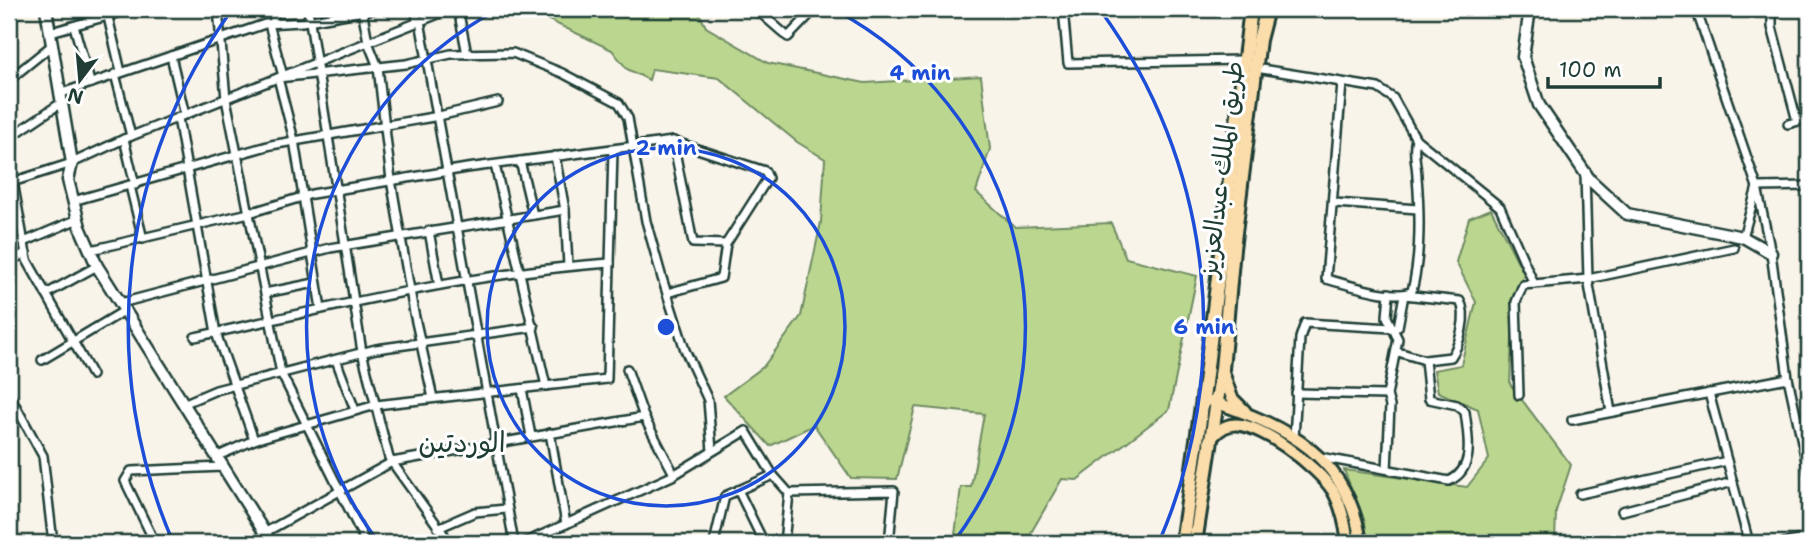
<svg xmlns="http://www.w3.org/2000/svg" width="1818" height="552" viewBox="0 0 1818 552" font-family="'Shantell Sans','Playpen Sans Arabic',sans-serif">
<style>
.green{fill:#bbd78f;stroke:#6d8a62;stroke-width:2}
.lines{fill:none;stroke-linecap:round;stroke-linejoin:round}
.street-casing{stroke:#1f3d34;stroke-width:12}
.secondary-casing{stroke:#1f3d34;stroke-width:15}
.primary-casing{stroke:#1f3d34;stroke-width:16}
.highway-casing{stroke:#1f3d34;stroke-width:18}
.street{stroke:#fff;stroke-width:7}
.secondary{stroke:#fff;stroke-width:10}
.primary{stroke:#faddab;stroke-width:10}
.highway{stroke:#faddab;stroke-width:12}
.ring{fill:none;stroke:#1d4ed8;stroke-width:3.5}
.labels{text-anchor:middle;stroke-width:6;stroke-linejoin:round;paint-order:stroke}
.street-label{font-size:26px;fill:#1f3d34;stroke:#fff}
.neighbourhood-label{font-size:28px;fill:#1f3d34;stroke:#fff}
.centre{fill:#1d4ed8;stroke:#fff;stroke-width:3.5}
.ring-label{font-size:21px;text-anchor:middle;font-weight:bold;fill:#1d4ed8;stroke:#fff;stroke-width:6;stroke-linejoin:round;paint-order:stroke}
</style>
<rect width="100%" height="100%" fill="#f9f4ea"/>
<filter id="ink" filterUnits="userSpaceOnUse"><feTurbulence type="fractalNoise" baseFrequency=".0143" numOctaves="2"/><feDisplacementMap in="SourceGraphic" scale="14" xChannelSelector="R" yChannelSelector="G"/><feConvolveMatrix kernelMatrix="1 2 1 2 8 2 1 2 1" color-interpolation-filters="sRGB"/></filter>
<g filter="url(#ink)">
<g class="green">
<polygon points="549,9 697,9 706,27 768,63 865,83 981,76 990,149 976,192 1015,227 1111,223 1126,258 1197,276 1169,410 1077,480 1062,479 1025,543 954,543 961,487 971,487 984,414 915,407 897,479 851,478 814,425 770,446 724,396 763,367 801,316 821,222 825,159 797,142 719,78 652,69 649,80 627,69 612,50 538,15"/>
<polygon points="1491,209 1524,274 1514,294 1510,384 1571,465 1556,511 1555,543 1367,543 1365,522 1344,470 1467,487 1489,459 1478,409 1438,392 1434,370 1461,365 1476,302 1456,262 1469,218"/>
</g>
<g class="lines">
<defs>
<g id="street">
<polyline points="218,9 226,99 281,373 366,543"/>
<polyline points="271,9 275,23"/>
<polyline points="308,9 362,352 389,458 450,543"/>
<polyline points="362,9 368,42 378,67 391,180 414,313 433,398"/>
<polyline points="416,9 417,22"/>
<polyline points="458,9 467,54"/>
<polyline points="756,9 788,37 815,9"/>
<polyline points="1063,9 1068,63 1242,60"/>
<polyline points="1696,9 1757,187 1771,253 1788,378 1809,474"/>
<polyline points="1772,9 1772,27 1797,121"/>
<polyline points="108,17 121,72"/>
<polyline points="420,21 514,543"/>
<polyline points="269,24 283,76"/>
<polyline points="74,26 90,82"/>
<polyline points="51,32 132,9"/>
<polyline points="171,56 185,115"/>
<polyline points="1256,68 1378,88 1393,98 1416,139 1500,207 1534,284"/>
<polyline points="115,74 131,136"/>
<polyline points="9,80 51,46"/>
<path d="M1342,83L1326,279C1347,284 1394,301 1412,291C1421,255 1420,213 1417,177C1417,164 1412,151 1416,139"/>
<polyline points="59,94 265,24 302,22 375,9"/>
<polyline points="178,118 216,333 254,440"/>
<polyline points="1788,124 1809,118"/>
<polyline points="9,138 61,103"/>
<polyline points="124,139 135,185"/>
<polyline points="673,141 693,243 726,244"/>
<polyline points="9,159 27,260 92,375"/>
<polyline points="520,161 533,215"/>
<polyline points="495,165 546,386"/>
<polyline points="1585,174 1588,279 1611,412"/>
<polyline points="9,183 72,163 124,139 451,9"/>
<polyline points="130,186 143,239"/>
<polyline points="73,201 271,145 439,116 498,102"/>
<polyline points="1335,203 1418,209"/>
<polyline points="565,210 568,266"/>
<polyline points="429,231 439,285"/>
<polyline points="1743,237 1757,187 1809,186"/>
<polyline points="24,242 78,219"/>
<polyline points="91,250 249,213 312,194 467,168 673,141 765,171 768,178 726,244 721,278 667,293"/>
<polyline points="9,261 26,253"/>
<polyline points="265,293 315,283"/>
<polyline points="46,294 97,266"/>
<polyline points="121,303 330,248 565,210 555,156"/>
<polyline points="321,309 294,140 278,78 406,64 451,54 513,53 562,73 619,103 628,118 646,221 662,278 685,350 708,400 712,451"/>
<path d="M195,337C332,307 469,273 610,263"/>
<polyline points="42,360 124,311"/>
<polyline points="336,360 355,410"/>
<polyline points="627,369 644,417 674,474"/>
<polyline points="522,389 531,436"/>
<polyline points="1296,393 1387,395"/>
<polyline points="1709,393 1749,543"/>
<polyline points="9,394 43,456 52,534"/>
<polyline points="1519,395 1516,302 1523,285 1588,279 1734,248"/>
<polyline points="183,404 216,390 376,349 534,327"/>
<polyline points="1572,420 1788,378"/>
<polyline points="550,433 566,524"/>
<path d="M1294,438L1300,338L1305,323L1392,328L1398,327L1404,295L1460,301C1468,315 1460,344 1451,357L1425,360"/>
<polyline points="216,457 254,440 376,405 607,379 613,150"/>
<path d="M1320,457L1449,481C1476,469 1468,436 1465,412L1457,405L1429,399L1425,360L1398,352"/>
<polyline points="1387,469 1390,406 1387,395 1398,339 1387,317 1389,293"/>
<polyline points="738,490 764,543"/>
<polyline points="789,493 894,491 889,543"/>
<polyline points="1580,494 1727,461"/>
<polyline points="1622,511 1733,482"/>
<polyline points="438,528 475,512 506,509"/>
<polyline points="264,533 392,462 644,417"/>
<polyline points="155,543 125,481 131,471 222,467"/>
<polyline points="524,543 672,476 746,431 773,475 789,493 784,543"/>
<polyline points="714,543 725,496 773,475"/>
<polyline points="1784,543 1809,538"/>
</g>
<g id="secondary">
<polyline points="46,9 72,163 68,180 80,227 97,266 271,543"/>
<polyline points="1530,9 1523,57 1539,105 1590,180 1627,214 1743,237 1771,253"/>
</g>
<g id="primary">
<polyline points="1223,372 1232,398 1245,411"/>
<path d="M1211,401C1287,426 1349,457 1361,543"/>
<path d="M1209,441C1215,434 1221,427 1231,425C1258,420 1319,468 1333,491C1341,505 1346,527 1348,543"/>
</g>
<g id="highway">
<polyline points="1182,543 1203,399 1251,9"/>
<polyline points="1195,543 1222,369 1233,249 1259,40 1267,9"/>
</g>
</defs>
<use href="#street" class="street-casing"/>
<use href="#secondary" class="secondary-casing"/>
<use href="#primary" class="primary-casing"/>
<use href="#highway" class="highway-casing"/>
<use href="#street" class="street"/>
<use href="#secondary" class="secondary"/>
<use href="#primary" class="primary"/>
<use href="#highway" class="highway"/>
</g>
</g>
<g class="ring">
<circle cx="666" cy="327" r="179"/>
<path d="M379 543A359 359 0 0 1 497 10M835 10A359 359 0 0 1 953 543"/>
<path d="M173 542A538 538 0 0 1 231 11M1101 11A538 538 0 0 1 1159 542"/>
</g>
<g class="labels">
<g class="street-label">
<text transform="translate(1221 169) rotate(-83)" y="9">طريق الملك عبدالعزيز</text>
</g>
<g class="neighbourhood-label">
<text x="462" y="452">الوردتين</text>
</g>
</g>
<circle cx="666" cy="327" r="10" class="centre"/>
<g class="ring-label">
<text x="920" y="80">4 min</text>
<text x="666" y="155">2 min</text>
<text x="1204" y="334">6 min</text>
</g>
<rect width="1818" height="552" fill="none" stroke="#fff" stroke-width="35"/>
<rect x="18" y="18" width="1783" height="517" fill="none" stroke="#1f3d34" stroke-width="2.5" filter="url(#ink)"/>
<g transform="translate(80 80) rotate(196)" stroke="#ffffff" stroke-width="5" paint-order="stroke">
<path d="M0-5L12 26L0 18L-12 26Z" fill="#1f3d34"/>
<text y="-10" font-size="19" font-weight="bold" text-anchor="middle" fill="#1f3d34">N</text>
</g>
<path d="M1548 77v10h112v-10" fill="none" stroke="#1f3d34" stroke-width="3.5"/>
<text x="1559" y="77" font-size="21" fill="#1f3d34" stroke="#ffffff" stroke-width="5" paint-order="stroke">100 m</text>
</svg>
